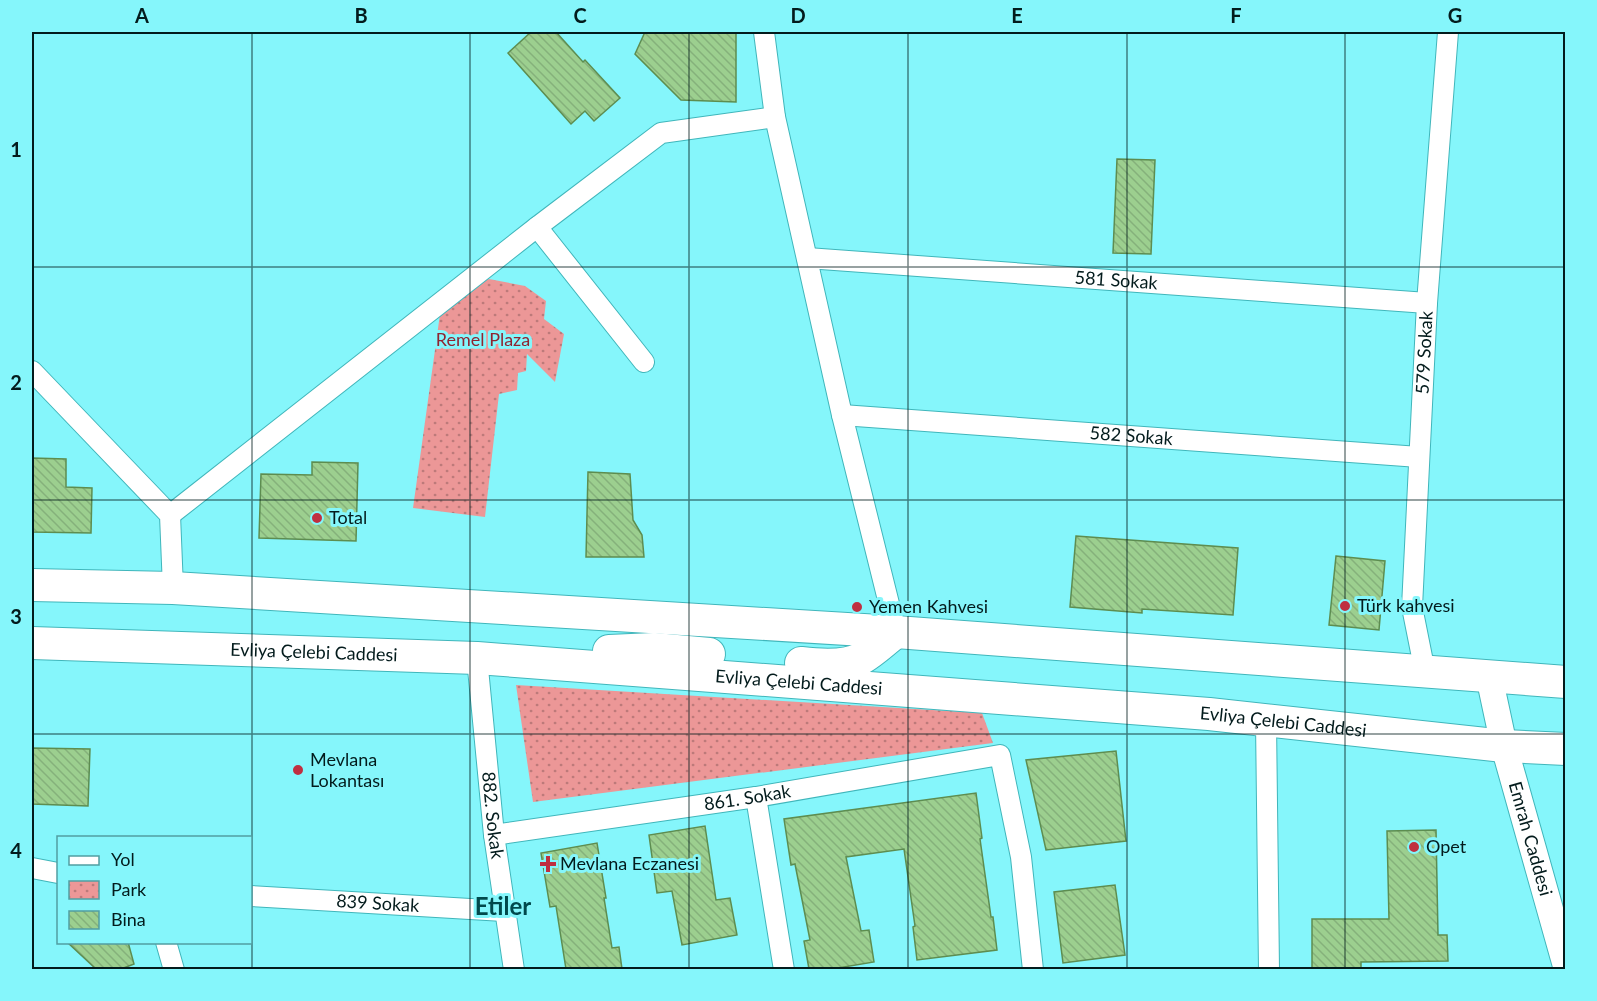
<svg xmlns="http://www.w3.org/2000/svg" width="1597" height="1001" viewBox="0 0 1597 1001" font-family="Lato,sans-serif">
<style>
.park{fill:url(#park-dots)}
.building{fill:url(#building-back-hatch);stroke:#5d8d50;stroke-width:1.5}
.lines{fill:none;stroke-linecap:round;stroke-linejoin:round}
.minor-casing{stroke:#40b6bb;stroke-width:22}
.tertiary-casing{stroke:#40b6bb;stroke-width:28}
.primary-casing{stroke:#40b6bb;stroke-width:34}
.minor{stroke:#fff;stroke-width:20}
.tertiary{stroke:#fff;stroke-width:26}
.primary{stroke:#fff;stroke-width:32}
.grid{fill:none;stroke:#031b1c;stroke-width:1.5;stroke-opacity:0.55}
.poi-dot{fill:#bf2f40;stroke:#85f6fb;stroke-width:2}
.labels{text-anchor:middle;stroke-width:6;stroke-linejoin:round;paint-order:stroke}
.street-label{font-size:18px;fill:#031b1c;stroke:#85f6fb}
.park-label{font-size:18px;fill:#902430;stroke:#85f6fb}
.poi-label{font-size:18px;fill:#031b1c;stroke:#85f6fb;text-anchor:start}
.district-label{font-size:24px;font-weight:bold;fill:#01494c;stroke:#85f6fb}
.neatline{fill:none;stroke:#031b1c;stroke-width:2}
.grid-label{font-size:20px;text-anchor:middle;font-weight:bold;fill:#031b1c}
</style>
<defs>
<pattern id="park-dots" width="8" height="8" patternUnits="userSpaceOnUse" patternTransform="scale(1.5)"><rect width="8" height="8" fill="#ec9797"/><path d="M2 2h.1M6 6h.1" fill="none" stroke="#bd7a7a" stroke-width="1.8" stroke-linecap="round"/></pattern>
<pattern id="building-back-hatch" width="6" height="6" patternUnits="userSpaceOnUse" patternTransform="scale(1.5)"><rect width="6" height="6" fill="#9ccf8f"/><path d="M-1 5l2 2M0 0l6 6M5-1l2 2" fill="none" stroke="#85b17b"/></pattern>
</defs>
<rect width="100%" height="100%" fill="#85f6fb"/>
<g class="park">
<polygon points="489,279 525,286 546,301 544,319 564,334 555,382 527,354 526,371 518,373 517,390 499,394 485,517 413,508 440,314 480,283"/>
<polygon points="516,685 982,713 993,743 533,802"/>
</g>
<g class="building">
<polygon points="531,32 556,32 583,62 585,60 620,98 594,121 585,111 571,124 508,53"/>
<polygon points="645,32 736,32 736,102 681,100 635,54"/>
<polygon points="1117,159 1155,160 1151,254 1113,253"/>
<polygon points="32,458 66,459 66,487 92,488 91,533 32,532"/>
<polygon points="312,462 358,463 356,541 259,538 261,474 312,475"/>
<polygon points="588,472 630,474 633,520 642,535 644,557 586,557"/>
<polygon points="1076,536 1238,548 1233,615 1142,609 1142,613 1070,607"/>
<polygon points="1336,556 1385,561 1379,630 1329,625"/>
<polygon points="32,748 90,749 88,806 32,804"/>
<polygon points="1116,751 1126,841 1046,850 1026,760"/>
<polygon points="976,793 982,838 980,839 991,917 993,917 997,950 917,960 913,927 915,926 904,849 846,857 861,931 869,930 874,962 832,969 809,969 804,941 810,940 795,864 791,865 784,819"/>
<polygon points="705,826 716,900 730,898 737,935 682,945 672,891 657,893 649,835"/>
<polygon points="1436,830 1438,935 1447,935 1448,961 1361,962 1361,969 1312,969 1312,919 1389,919 1387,831"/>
<polygon points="597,843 606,898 604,898 612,948 619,947 622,969 566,969 556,906 550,907 541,853"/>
<polygon points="1115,885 1125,955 1063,963 1054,892"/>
<polygon points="67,942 128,942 134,964 121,969 96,969"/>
</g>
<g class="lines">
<defs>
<g id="minor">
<polyline points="764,32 775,117 842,415 896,632"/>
<polyline points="537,227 644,362"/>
<path id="s1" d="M807,258L1427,303"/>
<polyline points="32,371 170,515 173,588"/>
<path id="s2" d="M842,415L1419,457"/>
<polyline points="170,515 537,227 661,133 775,117"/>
<path id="s3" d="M477,658L494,835L514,970"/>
<path id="s4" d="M1425,672L1412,607L1427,303L1448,32"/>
<polyline points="1266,721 1269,970"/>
<polyline points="756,797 784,970"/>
<path id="s5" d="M494,835L756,797L1000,755L1021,857L1033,970"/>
<polyline points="32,868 58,873"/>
<path id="s6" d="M250,896L504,911"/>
<polyline points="166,942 174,970"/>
</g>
<g id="tertiary">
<path id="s7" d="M1489,676L1504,746L1566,966"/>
</g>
<g id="primary">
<polyline points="32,585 173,588 896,632 1566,682"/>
<path id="s8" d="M32,643L477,658L1209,714L1504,746L1566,749"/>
<polyline points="609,651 654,649 709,654"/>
<path d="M801,663C818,665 846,667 862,658C874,651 885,640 896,632"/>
</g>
</defs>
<use href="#minor" class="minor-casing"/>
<use href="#tertiary" class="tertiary-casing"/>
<use href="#primary" class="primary-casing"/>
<use href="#minor" class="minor"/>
<use href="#tertiary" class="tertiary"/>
<use href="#primary" class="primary"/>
</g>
<path class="grid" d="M252,32V970M470,32V970M689,32V970M908,32V970M1127,32V970M1345,32V970M32,267H1566M32,500H1566M32,734H1566"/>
<g class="poi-dot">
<circle cx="317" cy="518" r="6"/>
<circle cx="1345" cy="606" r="6"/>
<circle cx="857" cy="607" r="6"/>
<circle cx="298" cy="770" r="6"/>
<circle cx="1414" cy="847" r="6"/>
<path d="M545 855h6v6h6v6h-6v6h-6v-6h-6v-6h6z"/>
</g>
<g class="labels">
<g class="street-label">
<text dy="6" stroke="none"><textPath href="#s1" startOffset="310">581 Sokak</textPath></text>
<text dy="6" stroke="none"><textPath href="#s4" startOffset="321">579 Sokak</textPath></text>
<text dy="6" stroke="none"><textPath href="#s2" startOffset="290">582 Sokak</textPath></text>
<text dy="6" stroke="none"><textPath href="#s8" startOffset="282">Evliya Çelebi Caddesi</textPath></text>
<text dy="6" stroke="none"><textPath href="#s8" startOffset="768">Evliya Çelebi Caddesi</textPath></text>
<text dy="6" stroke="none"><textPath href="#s8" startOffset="1254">Evliya Çelebi Caddesi</textPath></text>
<text dy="6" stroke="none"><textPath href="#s5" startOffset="256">861. Sokak</textPath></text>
<text dy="6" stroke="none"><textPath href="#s3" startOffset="158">882. Sokak</textPath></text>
<text dy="6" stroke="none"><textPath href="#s7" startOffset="168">Emrah Caddesi</textPath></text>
<text dy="6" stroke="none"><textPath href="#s6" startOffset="128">839 Sokak</textPath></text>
</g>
<g class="park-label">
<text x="483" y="346">Remel Plaza</text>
</g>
<g class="poi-label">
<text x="329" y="524">Total</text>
<text x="1357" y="612">Türk kahvesi</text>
<text x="869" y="613">Yemen Kahvesi</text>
<text x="310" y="766">Mevlana<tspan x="310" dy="21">Lokantası</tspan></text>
<text x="1426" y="853">Opet</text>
<text x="560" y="870">Mevlana Eczanesi</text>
</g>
<g class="district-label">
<text x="503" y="915">Etiler</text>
</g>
</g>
<rect width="1597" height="1001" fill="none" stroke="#85f6fb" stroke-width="66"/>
<rect x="57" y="836" width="195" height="108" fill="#85f6fb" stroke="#519ea2" stroke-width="1.5"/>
<rect x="69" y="856" width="30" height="9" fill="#ffffff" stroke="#519ea2" stroke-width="1.5"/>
<text x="111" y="866" font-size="18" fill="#031b1c">Yol</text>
<rect x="69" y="881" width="30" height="18" fill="url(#park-dots)" stroke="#519ea2" stroke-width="1.5"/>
<text x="111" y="896" font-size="18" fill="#031b1c">Park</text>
<rect x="69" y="911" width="30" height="18" fill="url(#building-back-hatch)" stroke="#519ea2" stroke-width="1.5"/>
<text x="111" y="926" font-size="18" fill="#031b1c">Bina</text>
<rect x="33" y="33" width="1531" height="935" class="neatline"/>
<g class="grid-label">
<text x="142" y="23">A</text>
<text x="361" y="23">B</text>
<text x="580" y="23">C</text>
<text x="798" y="23">D</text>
<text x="1017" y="23">E</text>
<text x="1236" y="23">F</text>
<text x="1455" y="23">G</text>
<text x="16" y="157">1</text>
<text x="16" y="390">2</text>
<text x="16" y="624">3</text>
<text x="16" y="858">4</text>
</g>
</svg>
